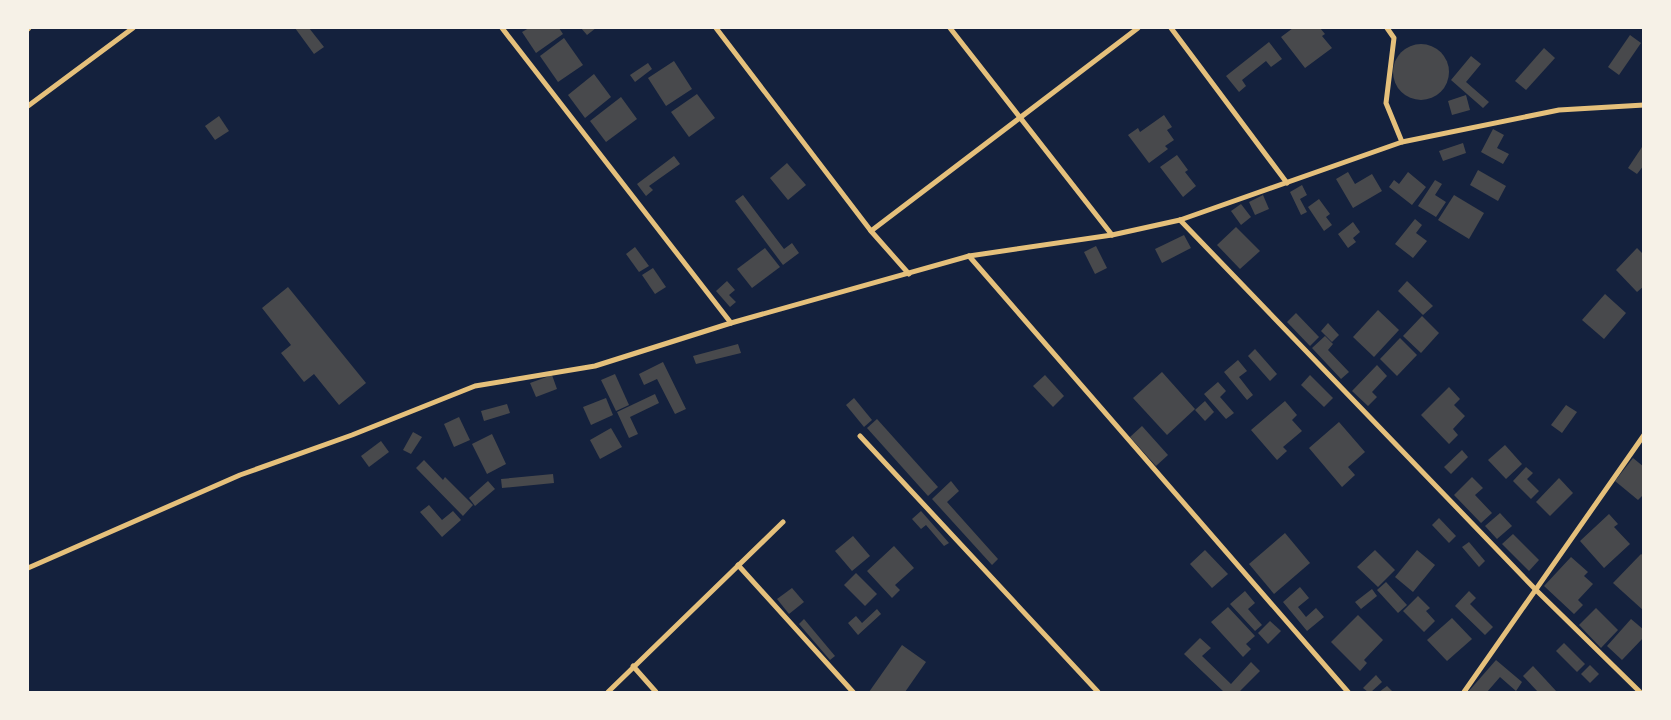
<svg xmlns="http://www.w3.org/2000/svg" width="1671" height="720" viewBox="0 0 1671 720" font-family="Manrope,sans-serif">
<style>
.building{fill:#48494c}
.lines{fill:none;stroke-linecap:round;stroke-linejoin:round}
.minor{stroke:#e5c07b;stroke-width:5}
</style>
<rect width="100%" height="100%" fill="#14213d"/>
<g class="building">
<polygon points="295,28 309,28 324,47 314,54"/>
<polygon points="529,28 559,28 563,34 536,53 522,32"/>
<polygon points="581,28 596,28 587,35"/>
<polygon points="1293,28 1320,28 1325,34 1322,36 1332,48 1305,68 1281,37"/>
<polygon points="1630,35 1641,43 1619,75 1608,67"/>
<polygon points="564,38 583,65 558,82 540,56"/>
<polygon points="1269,42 1282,59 1271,67 1266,61 1242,80 1246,86 1239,92 1226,76"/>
<circle cx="1421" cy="72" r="28"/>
<polygon points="1544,48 1555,58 1526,90 1515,81"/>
<polygon points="1471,56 1481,64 1466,82 1489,102 1483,108 1451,80"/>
<polygon points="674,61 692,89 666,106 648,78"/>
<polygon points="648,63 652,69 635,82 630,75"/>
<polygon points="594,74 611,97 585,118 568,95"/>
<polygon points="697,94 715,118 689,137 671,112"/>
<polygon points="1466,95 1470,110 1452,115 1448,101"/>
<polygon points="621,97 637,119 606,142 590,121"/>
<polygon points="1164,115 1172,127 1167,130 1174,140 1165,146 1168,149 1149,163 1128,135 1138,128 1140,132"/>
<polygon points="219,116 229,131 215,140 205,126"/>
<polygon points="1493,129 1504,135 1497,148 1509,154 1503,164 1481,152"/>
<polygon points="1463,143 1466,153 1443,161 1439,151"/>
<polygon points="1644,144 1644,165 1637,174 1628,168"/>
<polygon points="1177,155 1188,170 1185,172 1196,186 1183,197 1160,167"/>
<polygon points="674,156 680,164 649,186 653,190 646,196 637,184"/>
<polygon points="787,163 806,185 788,200 770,178"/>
<polygon points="1478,170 1506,186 1498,201 1470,185"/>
<polygon points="1348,172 1355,184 1372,174 1382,191 1353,208 1336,179"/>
<polygon points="1408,172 1426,187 1412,205 1389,187 1394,180 1399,184"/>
<polygon points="1435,180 1442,184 1435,195 1446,202 1436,217 1418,206"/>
<polygon points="1302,185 1307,195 1300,199 1307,212 1301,215 1290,192"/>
<polygon points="743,195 784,249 792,243 799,253 783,265 735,201"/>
<polygon points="1263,195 1269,209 1255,215 1249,202"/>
<polygon points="1454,195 1484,213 1469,239 1438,220"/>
<polygon points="1319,199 1330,214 1326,217 1332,225 1324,231 1308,207"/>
<polygon points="1241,204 1251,217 1241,225 1231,211"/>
<polygon points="1415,219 1422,225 1416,233 1427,241 1413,258 1395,244"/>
<polygon points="1353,222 1360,232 1353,238 1356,242 1348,248 1338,234"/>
<polygon points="1236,227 1260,251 1240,269 1217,245"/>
<polygon points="1184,235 1191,248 1162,263 1155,249"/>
<polygon points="1096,246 1107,268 1095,274 1084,252"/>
<polygon points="635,247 649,266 639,272 626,254"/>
<polygon points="765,248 780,267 752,288 737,269"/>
<polygon points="1637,248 1644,255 1644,286 1637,292 1616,270"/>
<polygon points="653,268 666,287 655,294 642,275"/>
<polygon points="727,281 735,290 729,295 736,302 730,307 716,291"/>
<polygon points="1407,281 1433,306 1423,315 1398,291"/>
<polygon points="288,287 366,383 339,405 314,374 304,382 281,353 291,345 262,308"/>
<polygon points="1605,294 1626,313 1604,339 1582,320"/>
<polygon points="1378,310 1399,330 1374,357 1353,337"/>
<polygon points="1296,313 1319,337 1310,346 1287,322"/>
<polygon points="1422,316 1439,333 1421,353 1403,336"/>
<polygon points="1328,323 1339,335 1332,342 1321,331"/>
<polygon points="1325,336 1333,344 1328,350 1349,372 1341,379 1312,348"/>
<polygon points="1400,338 1417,355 1397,376 1380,359"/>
<polygon points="738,344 741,353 696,364 693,356"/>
<polygon points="1255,349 1277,374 1270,381 1248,356"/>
<polygon points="1238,360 1247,371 1239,377 1253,395 1247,400 1224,372"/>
<polygon points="663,362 686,409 675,414 657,379 644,385 639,374"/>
<polygon points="1377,365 1387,376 1372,392 1377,397 1368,406 1352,391"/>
<polygon points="1162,372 1195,409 1167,435 1133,398"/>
<polygon points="615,374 629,405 616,411 601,380"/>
<polygon points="552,375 557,389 536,397 530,383"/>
<polygon points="1045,375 1064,396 1053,407 1033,386"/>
<polygon points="1310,375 1333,398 1324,407 1301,385"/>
<polygon points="1218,382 1226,391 1220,397 1234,413 1226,419 1204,394"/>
<polygon points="1449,387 1460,399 1454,405 1465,416 1453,429 1458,435 1449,444 1421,415"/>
<polygon points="655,394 659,403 630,417 638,434 629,438 617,412"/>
<polygon points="606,398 613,415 591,425 583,407"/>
<polygon points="854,398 872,420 864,427 846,405"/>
<polygon points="1205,401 1214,412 1205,421 1195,410"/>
<polygon points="1285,401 1297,415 1292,420 1302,431 1283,447 1287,451 1277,460 1251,430"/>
<polygon points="507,404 510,413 484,421 481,411"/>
<polygon points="1566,405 1577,412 1562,433 1551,425"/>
<polygon points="459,417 470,440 454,447 444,424"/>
<polygon points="877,419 938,487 928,496 867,428"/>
<polygon points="1339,422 1365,452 1348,467 1355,475 1342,487 1309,448"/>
<polygon points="1142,426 1168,455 1156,466 1130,437"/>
<polygon points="611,428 622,447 600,459 590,440"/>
<polygon points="413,432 422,437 411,454 403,450"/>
<polygon points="492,434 506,464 487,474 472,444"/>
<polygon points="381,441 389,452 369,467 361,456"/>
<polygon points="1505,445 1522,464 1506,479 1488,460"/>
<polygon points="1462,450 1468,457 1451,474 1444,467"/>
<polygon points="1633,458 1644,467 1644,494 1638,500 1615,481"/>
<polygon points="424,460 443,480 445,477 473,505 463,516 416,468"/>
<polygon points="1526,467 1533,473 1527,479 1539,491 1531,499 1513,481"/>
<polygon points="553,474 554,483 502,488 501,479"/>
<polygon points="1472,477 1483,488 1475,495 1492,513 1481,523 1454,495"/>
<polygon points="1559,478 1573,493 1550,516 1536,502"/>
<polygon points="488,481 495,489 475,506 469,498"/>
<polygon points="951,481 959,491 947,502 998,559 992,565 932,499"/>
<polygon points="429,505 442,520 453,511 461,520 442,537 420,512"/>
<polygon points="921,511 949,543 944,546 926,525 921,529 912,519"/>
<polygon points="1500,513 1512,526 1497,539 1485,526"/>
<polygon points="1609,514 1618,524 1614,527 1630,544 1604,568 1580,541"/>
<polygon points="1439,518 1456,536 1449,543 1432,525"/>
<polygon points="1285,533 1310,563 1274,594 1249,564"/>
<polygon points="1513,534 1539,560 1529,571 1502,544"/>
<polygon points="853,536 870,556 852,571 835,551"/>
<polygon points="1469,542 1485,561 1479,567 1462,547"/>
<polygon points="894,546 914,568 895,585 900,590 892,598 867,571"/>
<polygon points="1205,550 1228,574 1212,588 1190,564"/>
<polygon points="1375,550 1395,570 1378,587 1357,567"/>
<polygon points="1417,550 1435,565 1413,592 1395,577"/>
<polygon points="1641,554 1644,556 1644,611 1613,583"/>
<polygon points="1571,557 1588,572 1584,576 1593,584 1578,600 1583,605 1574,614 1544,586"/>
<polygon points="856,573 877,594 865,606 844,585"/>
<polygon points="1386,582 1407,605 1398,613 1377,590"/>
<polygon points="1300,587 1309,598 1298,607 1306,617 1316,608 1324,617 1307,631 1283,602"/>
<polygon points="792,588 804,602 789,614 777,599"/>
<polygon points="1372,589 1377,596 1361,609 1355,602"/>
<polygon points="1245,591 1255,603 1248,609 1262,625 1255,631 1230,604"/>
<polygon points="1469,591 1476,598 1470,604 1493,627 1485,635 1455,606"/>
<polygon points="1418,596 1430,608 1426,611 1435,621 1424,632 1403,611"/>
<polygon points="1228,607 1255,636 1246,644 1251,649 1243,657 1211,622"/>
<polygon points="1596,608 1618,630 1601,648 1579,625"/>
<polygon points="877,609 881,614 858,635 848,623 856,616 862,623"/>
<polygon points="1358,615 1383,640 1364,660 1367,663 1360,671 1331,642"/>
<polygon points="1452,618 1472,639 1447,661 1427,640"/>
<polygon points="804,619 835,656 830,660 799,624"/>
<polygon points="1631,619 1644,630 1644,637 1622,660 1607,646"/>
<polygon points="1270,621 1281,631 1268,644 1258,633"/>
<polygon points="1200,638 1211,648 1202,656 1231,684 1251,662 1260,671 1239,692 1224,692 1184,654"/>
<polygon points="1564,643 1585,664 1577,672 1556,651"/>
<polygon points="902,645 926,662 905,692 869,692"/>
<polygon points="1496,660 1522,682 1516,691 1500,677 1487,692 1468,692"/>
<polygon points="1590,665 1599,674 1590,683 1581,674"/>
<polygon points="1533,666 1557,692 1538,692 1523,676"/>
<polygon points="1376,675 1382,682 1371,692 1368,692 1363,688"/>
<polygon points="1387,686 1393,692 1379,692"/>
</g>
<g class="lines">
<g class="minor">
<polyline points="502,28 731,323"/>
<polyline points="716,28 871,231 909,274"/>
<polyline points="950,28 1112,235"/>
<polyline points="1171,28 1287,183"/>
<polyline points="1387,28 1394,38 1386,103 1402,142"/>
<polyline points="28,29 29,28"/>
<polyline points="28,106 133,28"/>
<polyline points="1180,220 1536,590 1640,692"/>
<polyline points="871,231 1138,28"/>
<polyline points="969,256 1348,692"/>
<polyline points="860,436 1098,692"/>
<polyline points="738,565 853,692"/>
<polyline points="28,568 240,475 352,435 475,386 595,366 731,323 969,256 1112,235 1180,220 1402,142 1559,110 1644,105"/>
<polyline points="633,666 656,692"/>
<polyline points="608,692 783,522"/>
<polyline points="1464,692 1644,435"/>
</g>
</g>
<rect width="1671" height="720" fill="none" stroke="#f6f1e7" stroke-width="58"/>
</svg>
